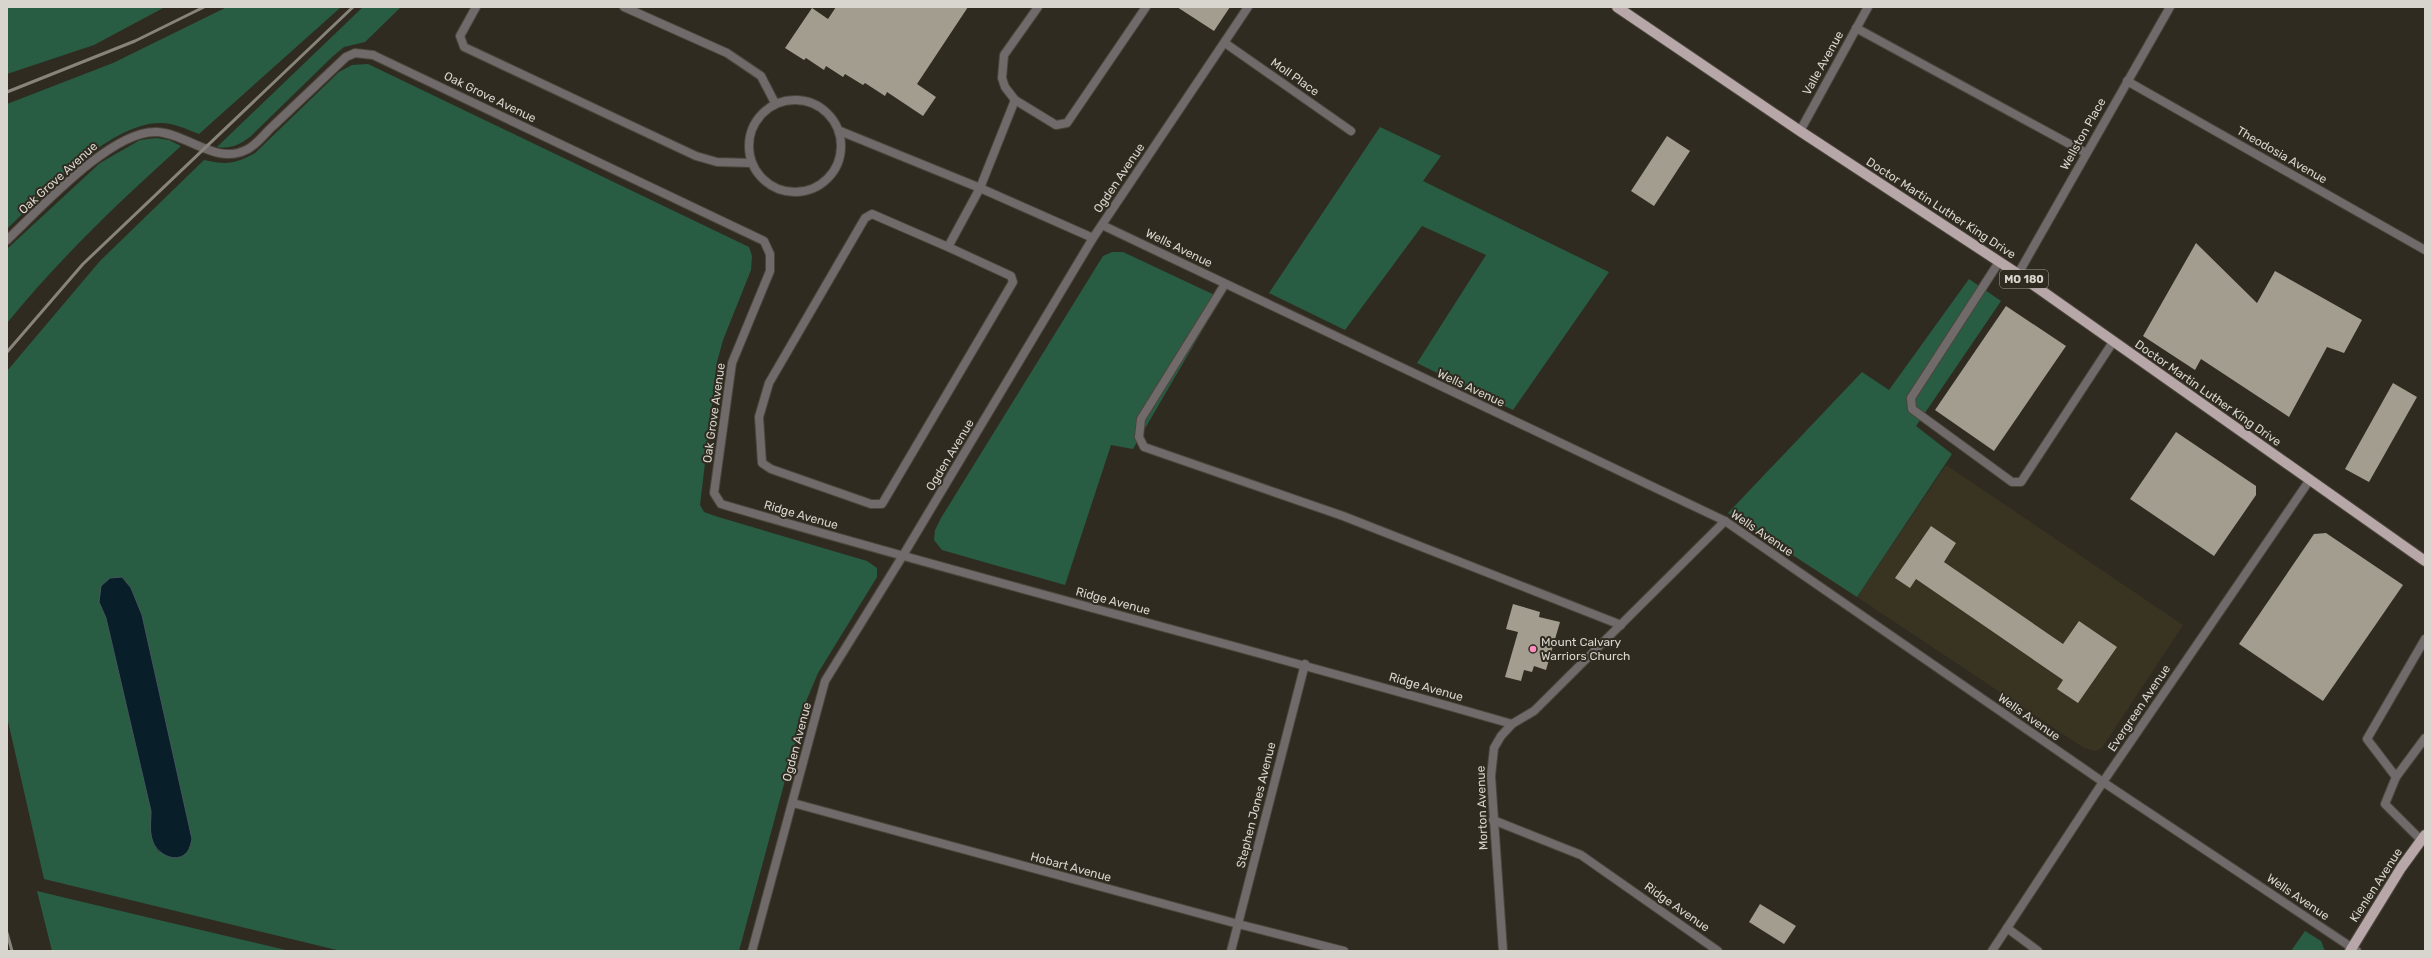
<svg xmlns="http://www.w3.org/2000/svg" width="2432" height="958" viewBox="0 0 2432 958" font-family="Rubik,sans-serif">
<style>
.education{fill:#393322}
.green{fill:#285d44;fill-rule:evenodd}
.water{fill:#081f29;stroke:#46565a}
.building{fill:#a39d8f}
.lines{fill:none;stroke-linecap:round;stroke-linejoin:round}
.lane-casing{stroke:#4b463c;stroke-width:10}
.street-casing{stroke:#4b463c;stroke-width:10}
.primary-casing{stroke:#4b463c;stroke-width:12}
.lane{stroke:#716a6a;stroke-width:8}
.street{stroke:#716a6a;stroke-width:8}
.primary{stroke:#b7a7a8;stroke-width:10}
.rail{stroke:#88847b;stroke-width:3}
.poi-dot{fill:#fd8ebe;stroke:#302b20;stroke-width:1.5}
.labels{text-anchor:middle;stroke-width:4;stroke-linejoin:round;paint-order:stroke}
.shield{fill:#302b20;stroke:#a6a29a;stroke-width:1}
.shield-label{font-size:11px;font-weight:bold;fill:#d8d5ce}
.street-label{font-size:12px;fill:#d8d5ce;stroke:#302b20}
.poi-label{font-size:12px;fill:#d8d5ce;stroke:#302b20;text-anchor:start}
</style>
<rect width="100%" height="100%" fill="#302b20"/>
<polygon class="education" points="1946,465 2183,625 2102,748 2095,751 2084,748 1857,597"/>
<g class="green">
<polygon points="7,7 165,7 94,45 7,74"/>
<path d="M227,7H341L199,134C186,129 174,123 161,123C110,122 42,196 7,229V104L113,63Z"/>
<path d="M363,7H401L365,42L344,47L332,57L250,137C239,145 231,149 217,147Z"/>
<path d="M368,64L749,247L752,256L751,270L723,340L717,362L700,505L704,512L715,516L867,561L877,568V577L818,673L807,699L739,951H341L44,879L7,717V371L100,261L204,160C227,165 235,164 255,153L339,72L352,65ZM122,577L131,588L159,853C151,839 151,827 151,811L106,618L99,602L110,578Z"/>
<polygon points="1380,127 1441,156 1423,181 1609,272 1513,410 1417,363 1486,255 1422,226 1345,330 1269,293"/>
<path d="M156,138L169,140L181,146C119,202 60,258 7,323V249L100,163L140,140Z"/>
<polygon points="1112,252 1123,252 1221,298 1133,449 1111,445 1065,585 942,550 934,540 935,530 941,518 1103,256"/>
<polygon points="1969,279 2001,301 1916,426 1952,454 1857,597 1728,513 1862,372 1889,390"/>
<polygon points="37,891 66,898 290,951 52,951"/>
<polygon points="2305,931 2321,941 2325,951 2291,951"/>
</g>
<path class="water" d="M122,577L131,588L142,615L192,839C191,843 190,848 188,851C178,865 158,855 153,842C149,832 151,822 151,811L106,618L99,602L101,586L110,578Z"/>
<g class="building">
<polygon points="836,7 968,7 917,84 936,97 923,116 887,92 885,96 865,83 863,85 845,74 843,77 826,66 824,70 806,58 804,60 785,48 812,8 828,19"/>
<polygon points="1177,7 1230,7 1214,31"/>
<polygon points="1667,136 1690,151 1654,206 1631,191"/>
<polygon points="2196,243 2257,303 2275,271 2362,320 2344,353 2327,347 2289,417 2201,359 2195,370 2143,336"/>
<polygon points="2006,306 2066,346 1994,451 1935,410"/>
<polygon points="2393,383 2417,397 2369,482 2345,469"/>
<polygon points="2176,432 2256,486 2256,495 2214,556 2130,499"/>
<polygon points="1931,526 1956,543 1944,562 2063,644 2079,621 2117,647 2078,703 2057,689 2063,680 1916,579 1910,588 1895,578"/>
<polygon points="2326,533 2403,585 2323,701 2239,644 2314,534"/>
<polygon points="1513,604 1540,612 1539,617 1560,622 1546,670 1534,666 1532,672 1524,670 1521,681 1505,677 1518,632 1506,629"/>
<polygon points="1760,904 1796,926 1784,944 1749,922"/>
</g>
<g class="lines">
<defs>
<g id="lane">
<polyline points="476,7 460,36 464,47 696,156 717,162 752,163"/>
<polyline points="624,7 727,53 761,76 775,103"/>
<polyline points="1038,7 1004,55 1002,78 1005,87 1015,100 1056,125 1067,123 1146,7"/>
<polyline points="1856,28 2086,153"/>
<path d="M7,240C39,210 112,129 157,132C188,134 216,165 246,150C256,146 265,133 273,126C297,103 322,80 346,57L355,53L373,55"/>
<polyline points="948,247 1011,276 1013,282 882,504 871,504 771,469 762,463 759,417 769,383 865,218 872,214 948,247 980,188 1015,100"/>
<polyline points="1999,262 1911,398 1912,409 2012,482 2021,482 2113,342"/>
<polyline points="1225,284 1141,419 1139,437 1144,447 1343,516 1621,625"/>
<polyline points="2396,777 2425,738"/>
<polyline points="2421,840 2385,804 2396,777 2367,739 2425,639"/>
<polyline points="2007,928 2038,951"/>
</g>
<g id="street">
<polyline points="1225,43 1351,131"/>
<path d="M373,55L764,241L770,254V271L732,363L714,493L721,504C983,581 1249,648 1512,724"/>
<polyline points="2127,81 2425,250"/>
<circle cx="795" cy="146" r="46"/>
<polyline points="840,131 980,188 1093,238"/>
<polyline points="1800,131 1868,7"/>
<polyline points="1102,225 1725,521 2103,782 2357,951"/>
<polyline points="2018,274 2170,7"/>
<polyline points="793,803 1238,924 1344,951"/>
<polyline points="1493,820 1581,855 1718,951"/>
<polyline points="752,951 825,681 902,557 1093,238 1248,7"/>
<polyline points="1231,951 1305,664"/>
<polyline points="1503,951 1491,776 1494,748 1501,736 1512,724 1534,711 1725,521"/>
<polyline points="1992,951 2103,782 2309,481"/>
</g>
<g id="primary">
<polyline points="1617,7 1800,131 2018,274 2425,561"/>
<polyline points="2350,951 2401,868 2425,835"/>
</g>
</defs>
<use href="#lane" class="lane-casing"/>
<use href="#street" class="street-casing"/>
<use href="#primary" class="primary-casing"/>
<use href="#lane" class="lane"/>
<use href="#street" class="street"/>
<use href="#primary" class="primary"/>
<g class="rail">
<polyline points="7,92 135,41 204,7"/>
<polyline points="7,352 83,264 353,7"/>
<polyline points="7,933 12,951"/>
</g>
</g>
<circle class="poi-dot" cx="1533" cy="649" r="4"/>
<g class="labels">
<rect class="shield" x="2000" y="270" width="48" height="18" rx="3"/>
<g class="shield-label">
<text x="2024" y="283">MO 180</text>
</g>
<g class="street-label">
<text transform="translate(1823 63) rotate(-61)" y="4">Valle Avenue</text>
<text transform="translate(1295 77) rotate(35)" y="4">Moll Place</text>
<text transform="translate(490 97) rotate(26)" y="4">Oak Grove Avenue</text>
<text transform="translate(2083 134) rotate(-61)" y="4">Wellston Place</text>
<text transform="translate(2282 155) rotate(30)" y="4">Theodosia Avenue</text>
<text transform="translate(58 178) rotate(-42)" y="4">Oak Grove Avenue</text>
<text transform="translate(1119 178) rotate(-56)" y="4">Ogden Avenue</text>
<text transform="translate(1941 208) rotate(33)" y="4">Doctor Martin Luther King Drive</text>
<text transform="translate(1179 248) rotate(26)" y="4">Wells Avenue</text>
<text transform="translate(1471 388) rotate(25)" y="4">Wells Avenue</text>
<text transform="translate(2208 393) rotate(35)" y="4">Doctor Martin Luther King Drive</text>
<text transform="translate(714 413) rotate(-82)" y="4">Oak Grove Avenue</text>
<text transform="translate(950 455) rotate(-59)" y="4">Ogden Avenue</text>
<text transform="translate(801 515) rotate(16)" y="4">Ridge Avenue</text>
<text transform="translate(1762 533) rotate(34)" y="4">Wells Avenue</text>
<text transform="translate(1113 601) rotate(15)" y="4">Ridge Avenue</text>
<text transform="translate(1426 687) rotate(16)" y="4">Ridge Avenue</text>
<text transform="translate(2139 708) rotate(-56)" y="4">Evergreen Avenue</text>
<text transform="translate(2029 717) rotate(35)" y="4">Wells Avenue</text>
<text transform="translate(797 742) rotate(-75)" y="4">Ogden Avenue</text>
<text transform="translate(1256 805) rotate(-76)" y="4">Stephen Jones Avenue</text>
<text transform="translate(1482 808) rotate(-92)" y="4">Morton Avenue</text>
<text transform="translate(1071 867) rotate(15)" y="4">Hobart Avenue</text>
<text transform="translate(2376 885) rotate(-57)" y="4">Kienlen Avenue</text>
<text transform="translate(2298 897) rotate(34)" y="4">Wells Avenue</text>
<text transform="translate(1677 907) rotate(35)" y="4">Ridge Avenue</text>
</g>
<g class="poi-label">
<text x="1541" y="646">Mount Calvary<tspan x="1541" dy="14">Warriors Church</tspan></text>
</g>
</g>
<rect width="2432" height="958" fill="none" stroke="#d8d5ce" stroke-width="16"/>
</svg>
